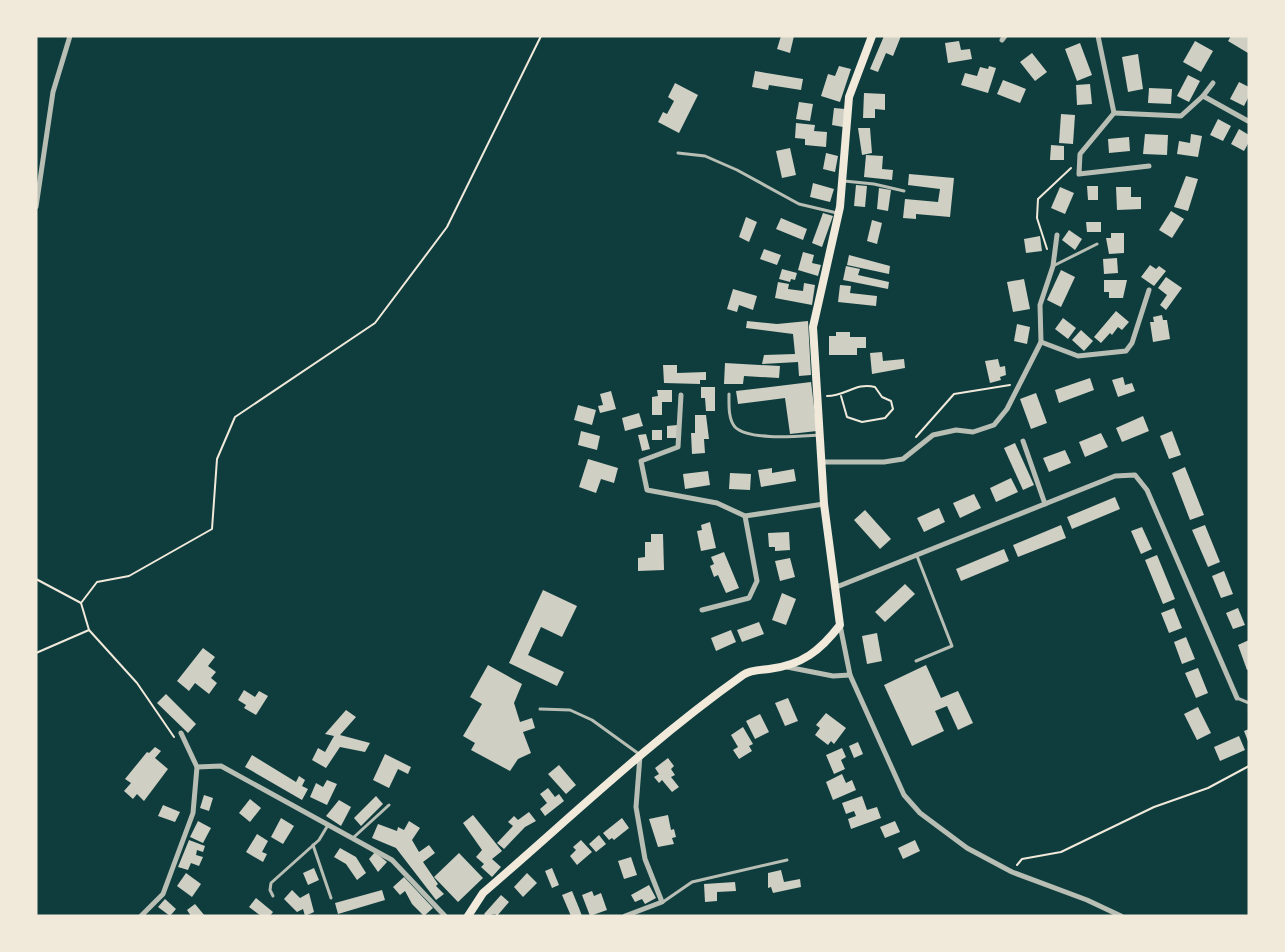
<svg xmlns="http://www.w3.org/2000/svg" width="1285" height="952" viewBox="0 0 1285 952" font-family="Lato,sans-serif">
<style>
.building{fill:#cfcfc3}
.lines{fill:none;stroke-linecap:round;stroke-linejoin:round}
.path{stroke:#f1e9da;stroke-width:2}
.service{stroke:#b8beb3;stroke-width:3}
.minor{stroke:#b8beb3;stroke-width:5}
.secondary{stroke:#f1e9da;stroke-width:8}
</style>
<rect width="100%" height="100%" fill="#0f3d3e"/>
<g class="building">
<polygon points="781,36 794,36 790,53 777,49"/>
<polygon points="884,36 901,36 893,56 886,53 878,72 870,69"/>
<polygon points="1231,36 1249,36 1248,53 1228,41"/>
<polygon points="959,41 961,50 970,49 972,59 948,63 945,43"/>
<polygon points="1195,41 1213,51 1201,72 1183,62"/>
<polygon points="1080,43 1092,75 1077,81 1065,49"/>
<polygon points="1032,53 1047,72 1035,81 1020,62"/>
<polygon points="1138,54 1143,89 1128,92 1122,57"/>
<polygon points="839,66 851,69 840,102 821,96 828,74 835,76"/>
<polygon points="989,66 996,68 988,93 961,85 965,73 977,76 980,67 988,69"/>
<polygon points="755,71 803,79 801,90 769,85 768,90 752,87"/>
<polygon points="1188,75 1200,81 1189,102 1177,96"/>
<polygon points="1003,80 1026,89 1020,103 997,94"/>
<polygon points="1239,82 1249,87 1249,96 1244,106 1230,99"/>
<polygon points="675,83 698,95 679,133 658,122 663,112 667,114 674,101 668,97"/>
<polygon points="1090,84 1092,104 1077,105 1076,85"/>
<polygon points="1149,88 1172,89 1171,104 1148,103"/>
<polygon points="864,93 885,94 885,110 875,109 875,118 863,118"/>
<polygon points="799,102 813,104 810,121 796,119"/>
<polygon points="834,108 845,109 843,127 832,125"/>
<polygon points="1061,114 1075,115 1073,144 1059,143"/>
<polygon points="1218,119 1231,126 1223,141 1210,135"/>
<polygon points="796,123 815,125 814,131 827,132 826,147 805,145 805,139 795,138"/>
<polygon points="858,128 870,128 872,153 862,155"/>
<polygon points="1239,129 1249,135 1249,142 1244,151 1231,144"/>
<polygon points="1145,134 1168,135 1167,155 1143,154"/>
<polygon points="1191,134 1202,136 1198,157 1177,154 1179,141 1190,143"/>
<polygon points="1129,137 1130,151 1109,153 1108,139"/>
<polygon points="1051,145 1064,146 1064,160 1050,160"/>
<polygon points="790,148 796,175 782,178 776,151"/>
<polygon points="826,153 838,156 835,172 823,169"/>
<polygon points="866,155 883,156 882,169 893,170 892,180 864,177"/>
<polygon points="909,174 954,178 950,217 916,214 916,219 903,218 905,199 938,202 940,189 908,185"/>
<polygon points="1186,176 1198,179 1188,211 1174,207"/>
<polygon points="813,183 834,189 830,202 810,197"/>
<polygon points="856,185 867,186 865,207 854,206"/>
<polygon points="1087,186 1098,186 1098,200 1088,200"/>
<polygon points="1060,187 1074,193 1065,214 1051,208"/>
<polygon points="1116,187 1131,187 1131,197 1141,197 1141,209 1117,210"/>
<polygon points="879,188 891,190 888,211 877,209"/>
<polygon points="1171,211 1184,219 1172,238 1159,230"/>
<polygon points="823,213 833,216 822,247 812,243"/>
<polygon points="746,217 757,222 749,242 739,237"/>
<polygon points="781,218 807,229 803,240 776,229"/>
<polygon points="872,220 882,223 877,244 867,241"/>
<polygon points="1086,222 1101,222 1101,232 1087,232"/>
<polygon points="1069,230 1082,239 1075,250 1062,240"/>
<polygon points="1111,233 1124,233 1124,253 1109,254 1106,238 1111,238"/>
<polygon points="1040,236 1042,251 1026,253 1024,239"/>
<polygon points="764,249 781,255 777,265 760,259"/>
<polygon points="803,252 814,255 812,263 821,265 818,276 798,270"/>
<polygon points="849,255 890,266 889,274 847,265"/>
<polygon points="1117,258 1118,273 1104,274 1103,259"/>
<polygon points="1150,265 1156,269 1159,266 1166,271 1154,286 1141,277"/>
<polygon points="846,266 860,269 858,275 889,282 888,289 843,280"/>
<polygon points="782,269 797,273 795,280 791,279 790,282 779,279"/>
<polygon points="1061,270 1075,277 1061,307 1047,300"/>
<polygon points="1166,277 1182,288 1166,310 1160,305 1167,295 1158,288"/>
<polygon points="1024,279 1030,309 1013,312 1007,282"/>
<polygon points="1104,280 1127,280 1123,298 1109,298 1109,292 1104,292"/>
<polygon points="778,282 789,284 788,289 803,291 804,283 815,285 812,305 775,298"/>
<polygon points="840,285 851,286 850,293 877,296 876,306 838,302"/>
<polygon points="733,289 757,296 753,310 739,305 737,312 727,309"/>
<polygon points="1116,311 1129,322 1122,330 1118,327 1112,335 1110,333 1101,343 1094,337"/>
<polygon points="1162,315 1163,320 1167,320 1170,339 1153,342 1150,322 1154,322 1153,317"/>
<polygon points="1063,318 1076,328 1068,339 1055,329"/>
<polygon points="747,321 777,324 808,321 811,375 799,376 798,362 762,364 764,355 795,354 793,334 746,328"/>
<polygon points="1017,324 1030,327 1027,344 1014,341"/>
<polygon points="1081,330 1093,341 1084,351 1072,340"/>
<polygon points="836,332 850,332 850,337 866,337 866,348 857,348 857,355 829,355 829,336 836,336"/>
<polygon points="882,352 883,361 904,359 905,368 872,374 870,353"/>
<polygon points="998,359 1000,367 1005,366 1006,375 1000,377 1001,380 990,383 985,361"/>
<polygon points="725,363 780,366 779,378 744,376 743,384 724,384"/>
<polygon points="663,365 677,365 677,373 706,372 706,380 700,380 700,384 664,383"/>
<polygon points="1123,377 1125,385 1132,383 1135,391 1118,397 1112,380"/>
<polygon points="1090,378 1094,390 1059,403 1055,390"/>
<polygon points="811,382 817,431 790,434 785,398 738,404 736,391"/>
<polygon points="701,387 715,387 715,411 706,411 705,398 701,398"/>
<polygon points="657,390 672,390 672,402 662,402 662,415 652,415 652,397 658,396"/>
<polygon points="611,391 616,409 600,413 598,406 603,405 600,394"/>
<polygon points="1036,393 1047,423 1031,429 1020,399"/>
<polygon points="578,405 596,410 592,425 574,420"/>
<polygon points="639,413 643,426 625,431 622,418"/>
<polygon points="695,415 706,415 709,439 704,439 705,453 692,454 691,433 695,433"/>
<polygon points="1143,416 1149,431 1122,442 1116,428"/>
<polygon points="677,425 677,438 667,438 667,426"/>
<rect x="652" y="430" width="10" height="10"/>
<polygon points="581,431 600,436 597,450 578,445"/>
<polygon points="1172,431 1181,455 1169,459 1160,436"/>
<polygon points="1101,433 1108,447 1085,457 1079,442"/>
<polygon points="646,434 650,449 642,451 638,435"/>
<polygon points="1015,443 1034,485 1023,490 1004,448"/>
<polygon points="1065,450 1071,463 1049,472 1043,458"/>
<polygon points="588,459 618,468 614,483 601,479 596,493 579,487"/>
<polygon points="1185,467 1204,515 1190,520 1172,473"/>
<polygon points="772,468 772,473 794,469 796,481 761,487 758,470"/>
<polygon points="708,471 710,485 685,489 683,474"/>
<polygon points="730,473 751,474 750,490 729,489"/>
<polygon points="1011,478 1018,492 996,502 990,488"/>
<polygon points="974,494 981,508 960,518 953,503"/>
<polygon points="1115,497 1120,509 1072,529 1067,517"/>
<polygon points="939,508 945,522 924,532 917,518"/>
<polygon points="865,510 891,539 880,549 854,520"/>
<polygon points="710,522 716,548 701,551 697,531 702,530 701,525"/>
<polygon points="1061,525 1066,538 1018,557 1013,545"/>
<polygon points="1205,525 1220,562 1208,567 1192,530"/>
<polygon points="1142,527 1152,549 1141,554 1131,531"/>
<polygon points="789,532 790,550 775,551 775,547 769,547 768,533"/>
<polygon points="651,534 663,534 664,570 638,571 638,558 645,557 645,542 651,542"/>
<polygon points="1004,549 1009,561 961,581 956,569"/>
<polygon points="724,552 739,588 726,593 718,575 714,577 710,566 714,564 711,557"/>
<polygon points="1157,555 1175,599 1163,604 1145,560"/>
<polygon points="790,558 795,577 780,581 775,561"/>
<polygon points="1224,571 1233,594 1221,598 1212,576"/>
<polygon points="905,584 915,594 885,622 875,612"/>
<polygon points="543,590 577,606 562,637 541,627 528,655 564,672 557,686 509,663"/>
<polygon points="782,593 796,599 786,625 772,620"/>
<polygon points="1174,608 1182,628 1169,633 1161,613"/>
<polygon points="1238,608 1245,625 1233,629 1226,613"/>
<polygon points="759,622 764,634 742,642 737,630"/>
<polygon points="731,630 736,642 716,651 711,638"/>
<polygon points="877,633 882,661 867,664 862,636"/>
<polygon points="1186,637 1195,659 1182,664 1174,642"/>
<polygon points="1249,640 1249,669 1247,670 1238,645"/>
<polygon points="203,648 215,657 208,666 216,672 211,678 217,683 209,694 195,683 189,691 177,681"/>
<polygon points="488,665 522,684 514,703 520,722 532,718 535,728 523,732 531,753 518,759 510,771 471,750 475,743 463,736 482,704 470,697"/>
<polygon points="926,665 941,698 958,691 973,723 958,730 947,706 935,711 944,731 912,746 884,685"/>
<polygon points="1198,668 1208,693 1196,698 1185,673"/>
<polygon points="244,690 255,697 259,691 268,696 256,715 244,708 246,705 238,700"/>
<polygon points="166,694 196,724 188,733 157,703"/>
<polygon points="788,698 798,721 785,726 775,703"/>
<polygon points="1198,707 1211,733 1197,740 1184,714"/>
<polygon points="346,710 356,717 340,735 370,743 365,752 340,747 326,768 312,760 318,748 325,752 334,736 325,734"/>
<polygon points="826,713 846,728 834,744 831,741 828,745 815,735 820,728 816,725"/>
<polygon points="760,714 769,732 755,739 746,721"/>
<polygon points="743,727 753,744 749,746 752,751 739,759 733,750 738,747 731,735"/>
<polygon points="1249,729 1249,744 1244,731"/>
<polygon points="1239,736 1245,750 1220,761 1214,747"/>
<polygon points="858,742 863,754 854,758 849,746"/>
<polygon points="155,747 161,751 155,758 168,769 144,801 137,794 133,799 124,791 131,783 125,779 147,752 149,753"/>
<polygon points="842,748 846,757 841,760 845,769 834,774 826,755"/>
<polygon points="385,754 411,767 408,774 398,769 389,788 373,780"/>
<polygon points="252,755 296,782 299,776 305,780 302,786 308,789 302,800 245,767"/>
<polygon points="668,758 674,766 671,769 675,775 671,777 679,787 672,792 662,780 659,783 654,777 659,774 655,768"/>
<polygon points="559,765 576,785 566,794 548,774"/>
<polygon points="842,774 846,783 852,780 856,790 833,800 826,782"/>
<polygon points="327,780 337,784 327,805 310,797 316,783 323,787"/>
<polygon points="548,788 555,797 559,794 564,801 545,816 540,809 547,803 540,794"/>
<polygon points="204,795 213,798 209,811 200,808"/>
<polygon points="376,796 383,804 361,826 354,818"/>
<polygon points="862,796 867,810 877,807 881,818 851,829 848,819 856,816 854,811 846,814 842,803"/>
<polygon points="250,799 261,808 250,822 239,813"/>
<polygon points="339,800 351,807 341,826 326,816"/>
<polygon points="163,805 180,812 175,822 158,816"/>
<polygon points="529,812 536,821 525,827 504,849 497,843 513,826 508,822 514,816 518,820"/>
<polygon points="473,815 502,851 492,859 501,867 492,877 481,867 484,864 476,857 482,850 463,823"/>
<polygon points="668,815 671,830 674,829 676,837 672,838 674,844 658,847 649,819"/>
<polygon points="281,818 294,826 283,844 271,837"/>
<polygon points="622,818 629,828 614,840 612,838 609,840 603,833"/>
<polygon points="198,821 211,828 203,843 190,837"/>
<polygon points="409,821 420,828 412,840 419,852 429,845 435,853 423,862 438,884 436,886 444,894 436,900 396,848 372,838 378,824 397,831 398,827 404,830"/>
<polygon points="895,821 900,832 885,838 880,827"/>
<polygon points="257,834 268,841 262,852 267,854 263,862 246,852"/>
<polygon points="599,835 606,844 596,852 589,844"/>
<polygon points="189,840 205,846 203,852 197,850 196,855 203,857 199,866 191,863 188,870 178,867"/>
<polygon points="581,840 592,852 577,865 570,856 576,850 573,847"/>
<polygon points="915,840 920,851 903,859 898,848"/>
<polygon points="340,848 356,857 366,873 357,880 346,864 334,857"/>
<polygon points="375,852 387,862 378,872 369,859"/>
<polygon points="459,853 483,878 458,902 434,877"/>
<polygon points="631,857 637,875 624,879 618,861"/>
<polygon points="314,868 319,880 308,885 303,873"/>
<polygon points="552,868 559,885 552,888 545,871"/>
<polygon points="781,870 784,882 800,879 801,887 773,893 771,887 768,888 768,873"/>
<polygon points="186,873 201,884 192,897 177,886"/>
<polygon points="527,873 537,883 523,897 514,887"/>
<polygon points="404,877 433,908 424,916 412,904 405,891 400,895 393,887"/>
<polygon points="735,882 736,891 717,892 717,901 705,902 704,884"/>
<polygon points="649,885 656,898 645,904 642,899 635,902 631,895"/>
<polygon points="292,890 300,898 309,893 314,912 305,916 303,909 297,912 284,899"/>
<polygon points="382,890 385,900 338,914 335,903"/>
<polygon points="572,891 579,908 582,916 571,916 562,895"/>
<polygon points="592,891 594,896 601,893 607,910 590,916 582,895"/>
<polygon points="501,895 509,902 497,916 495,914 486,916 484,914"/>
<polygon points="256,898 273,912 270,916 261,916 249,907"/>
<polygon points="165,899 176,909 170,916 158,907"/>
<polygon points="195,904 205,916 191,916 187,910"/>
</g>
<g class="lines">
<g class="path">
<polyline points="1047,249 1037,218 1038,199 1071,168"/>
<path d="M827,396C846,396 856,382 875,387L882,397L891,401L893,409L885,418L862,422L847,417L841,396"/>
<polyline points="916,437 954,394 1010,385"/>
<polyline points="36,579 81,603"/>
<polyline points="36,653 89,630"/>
<polyline points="174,737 137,683 89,630 81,603 97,582 129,576 212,529 217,459 235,417 375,323 447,227 541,36"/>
<polyline points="1017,865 1022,859 1061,852 1154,807 1208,788 1249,766"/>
</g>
<g class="service">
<polyline points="678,153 705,156 737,170 799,204 837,213"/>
<polyline points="844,181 874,184 904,191"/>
<polyline points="1053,266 1097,244"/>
<path d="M729,394C729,404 728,419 735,427C749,441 800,436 819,435"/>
<polyline points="916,661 952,646 917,556"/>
<polyline points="1237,698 1249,703"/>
<polyline points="540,709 570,710 592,720 639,754"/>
<polyline points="354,837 389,805"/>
<polyline points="313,845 331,898"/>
<polyline points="273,896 270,890 271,883 319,840 328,825"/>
<polyline points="663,902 692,882 787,860"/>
</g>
<g class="minor">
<polyline points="1098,36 1114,113 1080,154 1079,174 1149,166"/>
<polyline points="1002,40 1005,36"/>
<polyline points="1203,96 1248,121"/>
<polyline points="1114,113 1181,116 1203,96 1213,83"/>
<polyline points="36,207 53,92 70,36"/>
<polyline points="1041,342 1078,356 1126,351 1132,343 1149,290"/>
<polyline points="681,395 678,447 641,461 647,490 717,503 745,516 824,504"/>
<polyline points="1023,441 1045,504"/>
<polyline points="823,462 884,462 903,459 933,435 956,430 973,432 994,425 1007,409 1041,342 1040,305 1053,266 1057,235"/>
<polyline points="834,588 1115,476 1135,475 1147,490 1237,698"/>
<polyline points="702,610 749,598 757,581 745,516"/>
<polyline points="840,625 850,675 904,795 920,813 967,848 1012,872 1087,900 1121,916"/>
<polyline points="787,667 833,676 850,675"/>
<polyline points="197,767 221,766 392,860 445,916"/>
<polyline points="141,916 163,894 193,813 197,767 181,733"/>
<polyline points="625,916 662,902 645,859 636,807 640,756"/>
</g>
<path class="secondary" d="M468,916L483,893C569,819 650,741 743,675C750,670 761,670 769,669C802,665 820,651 840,625L824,504L813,327L840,207L849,97L872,36"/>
</g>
<rect width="1285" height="952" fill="none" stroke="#f1e9da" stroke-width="75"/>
</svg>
